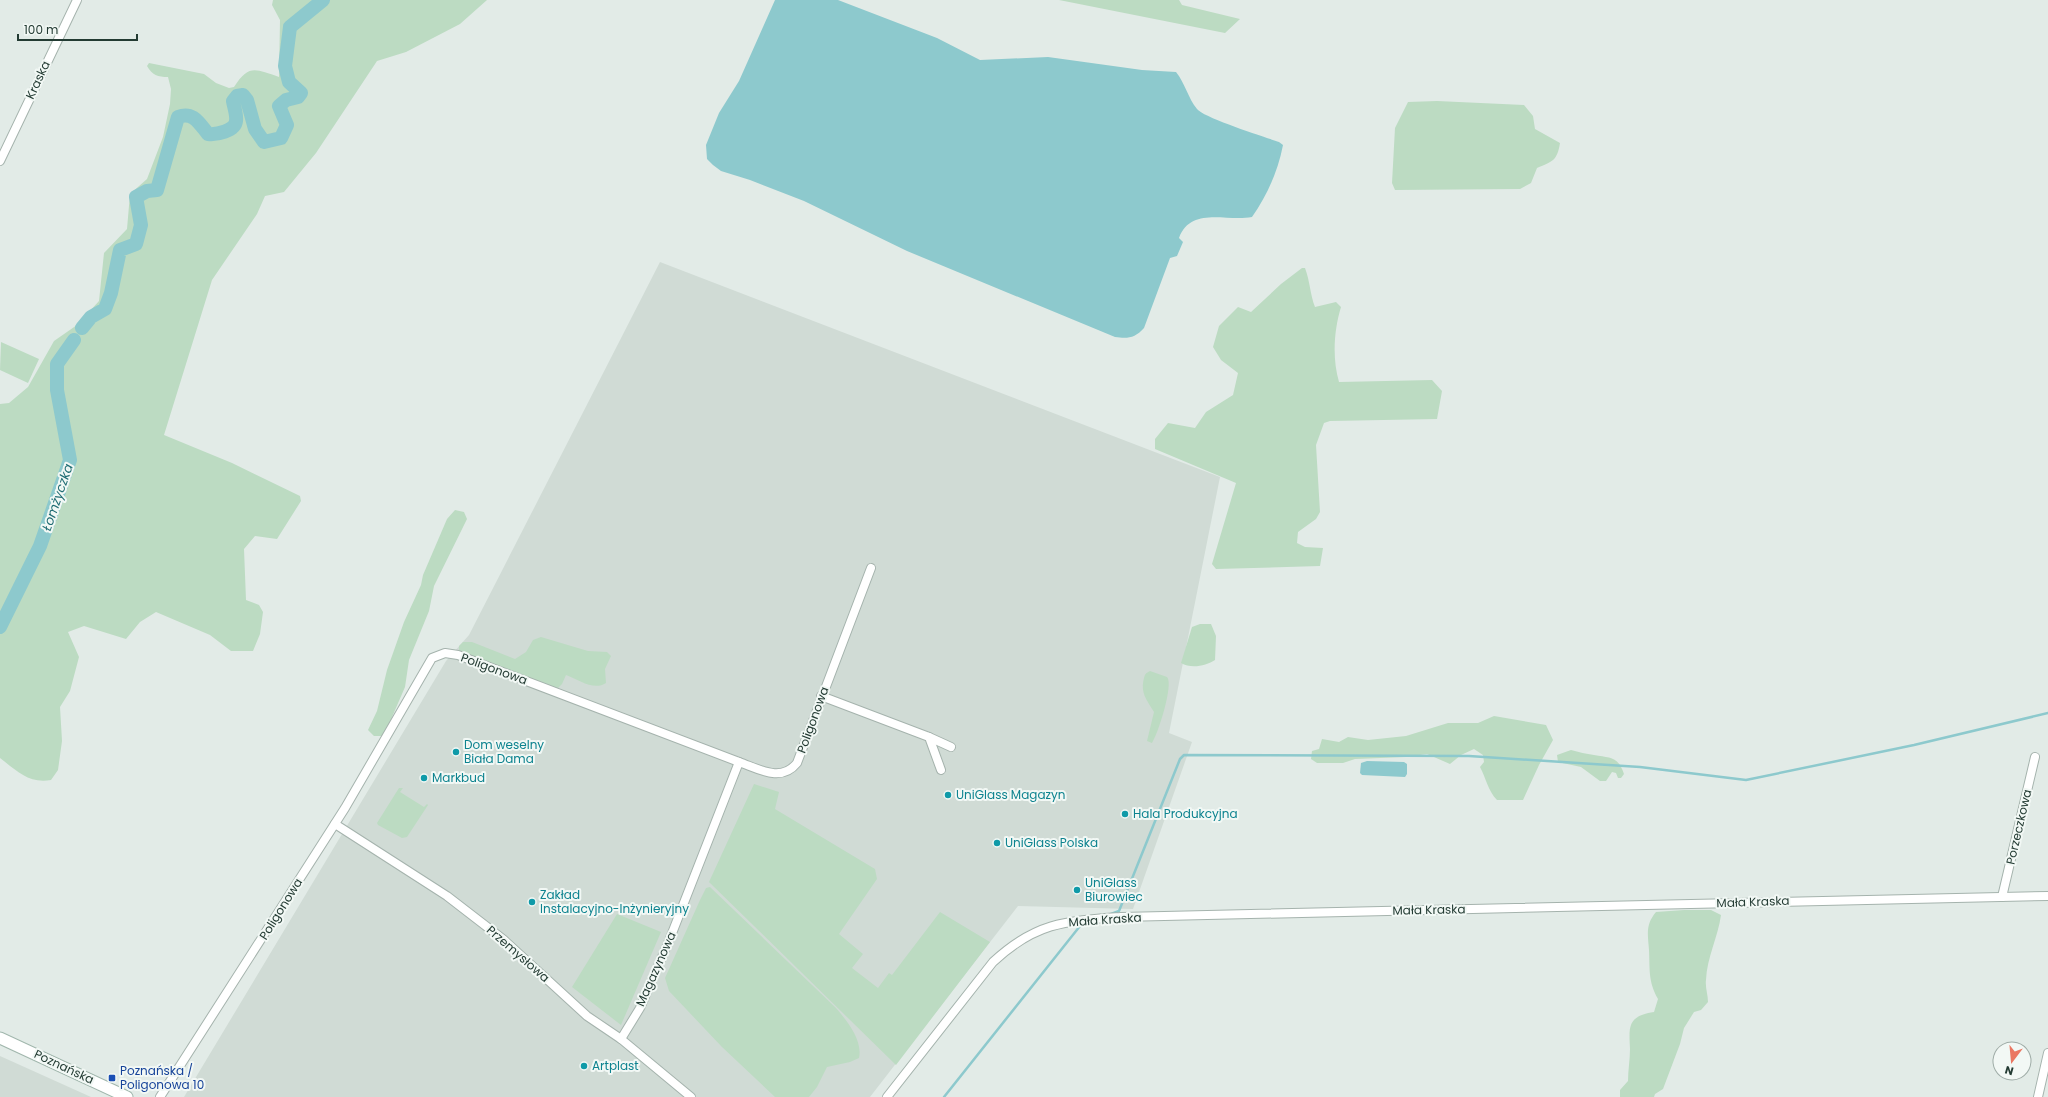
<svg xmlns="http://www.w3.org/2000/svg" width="2048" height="1097" viewBox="0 0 2048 1097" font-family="Poppins,sans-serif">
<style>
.built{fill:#d0dbd5}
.green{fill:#bcdbc2}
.water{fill:#8dc9cd}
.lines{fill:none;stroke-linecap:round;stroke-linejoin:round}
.stream{stroke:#8dc9cd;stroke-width:2.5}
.river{stroke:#8dc9cd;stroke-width:14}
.street-casing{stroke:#a5b3ad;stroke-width:10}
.secondary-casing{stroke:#a1b7ad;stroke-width:13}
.street{stroke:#fff;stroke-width:8}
.secondary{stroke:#fff;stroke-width:11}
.culture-dot{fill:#0f9aa8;stroke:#f2f8f5;stroke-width:1.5}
.transit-dot{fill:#1a4fb4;stroke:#f2f8f5;stroke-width:1.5}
.labels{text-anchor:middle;stroke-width:4;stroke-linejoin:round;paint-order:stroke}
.street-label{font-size:12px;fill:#233b33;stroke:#f2f8f5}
.culture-label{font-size:12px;fill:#0d838f;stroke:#f2f8f5;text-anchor:start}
.transit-label{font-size:12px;fill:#164399;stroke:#f2f8f5;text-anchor:start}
.water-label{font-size:13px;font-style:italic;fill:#216d74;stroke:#f2f8f5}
</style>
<rect width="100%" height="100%" fill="#e2ebe7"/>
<g class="built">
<polygon points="660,262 1220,477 1169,733 1192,742 1133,909 1018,906 870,1097 184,1097 446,661 469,635"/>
<polygon points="0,1056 91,1097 0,1097"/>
</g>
<g class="green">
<path d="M273,0H487L460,24L406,52L377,61L316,153L284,192L265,196L257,214L212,280L164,435L232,463L300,496L301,501L277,539L255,536L244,549L246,600L259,605L263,612L260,634L253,651H231L210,635L156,612L140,622L126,639L84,626L68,632L79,657L70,691L60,707L62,741L58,770L51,780C29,784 17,771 0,758V404L9,403L28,387L54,341L77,325L99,301L104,253L127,229L130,194L147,179L163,137L170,104L171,89L168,77C158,77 152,75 147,66L149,63L204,74L216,83L229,88L234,87C249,64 255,69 279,77L280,20L272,5Z"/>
<polygon points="1059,0 1179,0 1182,5 1240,19 1225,33"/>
<path d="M1437,101L1524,105L1533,116L1535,129L1560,143C1557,161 1553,161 1537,168L1531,183L1520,189L1395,190L1392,183L1395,128L1408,102Z"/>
<path d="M1302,268H1305C1310,281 1310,294 1315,307L1336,302L1341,307C1334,330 1332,358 1339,382L1432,380L1442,391L1437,419L1330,421L1324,423L1316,445L1320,512L1316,519L1298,532L1297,543L1305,547L1323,548L1320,566L1216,569L1212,564L1236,483L1155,449V439L1168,423L1195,428L1206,412L1233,395L1238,373L1221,360L1213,347L1219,326L1238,307L1251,312L1281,284Z"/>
<polygon points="1,342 39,359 28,383 0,370"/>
<polygon points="455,510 464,512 467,519 434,586 429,611 409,660 405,687 389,724 382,736 374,736 368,730 377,711 387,670 404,622 421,585 423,575 447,519"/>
<path d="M1200,624H1211L1216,636L1215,660C1206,666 1191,669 1181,663L1192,627Z"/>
<path d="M541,637L588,651L607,652L611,656L605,669L606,683C594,691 579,680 566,675L562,684L557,689L459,651V646L463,642H472L515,659L526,652L533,640Z"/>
<path d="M1150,671L1167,677C1174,684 1158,734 1152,743L1147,741L1154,712C1147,700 1140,693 1144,678C1145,674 1146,673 1150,671Z"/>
<path d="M1494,716L1546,725L1553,740L1539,765L1523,800H1497C1488,791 1486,778 1480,767L1484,762L1483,755L1474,749L1461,755L1450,764L1427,754L1406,757L1355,759L1343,763H1317L1311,759L1312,751L1319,749L1322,739L1339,742L1348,737L1368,740L1406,736L1448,723H1478Z"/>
<path d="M1571,750C1579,752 1586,754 1594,755C1610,758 1618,756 1624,774L1621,778H1618L1616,773L1612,772L1606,781H1600L1581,767L1558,762L1557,755Z"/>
<polygon points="754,784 779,792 775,809 875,869 877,879 839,934 863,954 852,968 878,988 889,973 892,975 940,912 990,942 896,1065 709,882"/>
<polygon points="399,788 403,788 400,792 424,807 427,804 428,805 407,837 402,838 378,825 377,823"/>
<path d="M710,887L836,1008C847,1021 863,1040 859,1058L850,1062L827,1067L817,1087L809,1097H775L722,1047L669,991L665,978L700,900L706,888Z"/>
<path d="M1684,910H1711L1721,915C1718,937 1707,957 1706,980C1705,987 1708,995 1708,1002L1701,1010L1694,1012L1684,1028L1680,1044L1663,1089L1655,1094L1654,1097H1620V1090L1628,1081C1628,1070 1630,1060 1630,1049C1629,1027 1627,1016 1654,1012L1658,999C1648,981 1650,970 1649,950C1648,935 1645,925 1656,912Z"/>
<polygon points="617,914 661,932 621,1025 572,987"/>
</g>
<g class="water">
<path d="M775,0H838L937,38L980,60L1048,57L1142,70L1176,72C1185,83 1188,98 1197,109C1204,118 1265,137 1279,142L1283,145C1278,171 1267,196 1252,217C1226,222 1191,206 1179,238L1183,242L1177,256L1170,258L1144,328C1135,338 1128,339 1115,337L907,251L804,201L750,180L721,171L713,165L707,159L706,145L719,113L739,81Z"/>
<polygon points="1367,761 1404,762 1407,764 1407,774 1405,777 1362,775 1360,773 1361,763"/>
</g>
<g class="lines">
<g class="stream">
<polyline points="1111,914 1119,911 1180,759 1184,755 1469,756 1640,767 1746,780 1914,745 2048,713"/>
<polyline points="944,1097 1080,926"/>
</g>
<g class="river">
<path d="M82,328L91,317L105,309L111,293L120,250L136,244L141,225L136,197L147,191L157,190L178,117C193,111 199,123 208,134C216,135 235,131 236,121C237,115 234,107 233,101L237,96L243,95L247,100L255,129L264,142L281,138L287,125L279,106L286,100L298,97L301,93L289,82L285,66L290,27L323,0"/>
<polyline points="0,627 40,546 70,460 57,390 57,364 74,340"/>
</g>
<defs>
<g id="street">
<polyline points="0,161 77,0"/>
<polyline points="821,696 929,737 941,770"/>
<polyline points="929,737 951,747"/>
<polyline points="335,824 447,896 504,940 587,1016 621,1039 691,1097"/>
<polyline points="2002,897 2035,757"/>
<polyline points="621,1039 640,1008 669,941 739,762"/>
<path d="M160,1097L345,808L432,658L445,653L458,655L739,762C759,769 781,783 797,763L871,568"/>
<path d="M887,1097L993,962C1036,922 1066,921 1121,917L2048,896"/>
<polyline points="2038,1097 2048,1053"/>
</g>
<polyline id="secondary" points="0,1038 127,1097"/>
</defs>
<use href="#street" class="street-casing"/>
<use href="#secondary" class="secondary-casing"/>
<use href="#street" class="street"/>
<use href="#secondary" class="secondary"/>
</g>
<g class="culture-dot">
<circle cx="456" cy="752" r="4"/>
<circle cx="424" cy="778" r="4"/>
<circle cx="948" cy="795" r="4"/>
<circle cx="1125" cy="814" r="4"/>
<circle cx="997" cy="843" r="4"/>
<circle cx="1077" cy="890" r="4"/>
<circle cx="532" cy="902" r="4"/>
<circle cx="584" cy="1066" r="4"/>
</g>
<rect class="transit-dot" x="108" y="1074" width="8" height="8" rx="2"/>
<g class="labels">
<g class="street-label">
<text transform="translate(38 80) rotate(-65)" y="4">Kraska</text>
<text transform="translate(494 669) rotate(20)" y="4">Poligonowa</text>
<text transform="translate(813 720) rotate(-70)" y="4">Poligonowa</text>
<text transform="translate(2019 827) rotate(-77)" y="4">Porzeczkowa</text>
<text transform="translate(1753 902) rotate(-2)" y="4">Mała Kraska</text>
<text transform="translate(281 909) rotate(-58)" y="4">Poligonowa</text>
<text transform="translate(1429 910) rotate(-1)" y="4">Mała Kraska</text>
<text transform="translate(1105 920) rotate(-4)" y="4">Mała Kraska</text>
<text transform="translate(518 954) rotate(41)" y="4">Przemysłowa</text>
<text transform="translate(656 969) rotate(-66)" y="4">Magazynowa</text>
<text transform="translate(64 1067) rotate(25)" y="4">Poznańska</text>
</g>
<g class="culture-label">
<text x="464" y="749">Dom weselny<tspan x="464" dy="14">Biała Dama</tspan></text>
<text x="432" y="782">Markbud</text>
<text x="956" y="799">UniGlass Magazyn</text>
<text x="1133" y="818">Hala Produkcyjna</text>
<text x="1005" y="847">UniGlass Polska</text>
<text x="1085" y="887">UniGlass<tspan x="1085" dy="14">Biurowiec</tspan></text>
<text x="540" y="899">Zakład<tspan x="540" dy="14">Instalacyjno-Inżynieryjny</tspan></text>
<text x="592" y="1070">Artplast</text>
</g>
<g class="transit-label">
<text x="120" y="1075">Poznańska /<tspan x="120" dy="14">Poligonowa 10</tspan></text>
</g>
<g class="water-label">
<text transform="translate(57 497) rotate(-71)" y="5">Łomżyczka</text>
</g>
</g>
<g transform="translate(2012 1061) rotate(196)"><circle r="19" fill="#f2f8f5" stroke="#9faca7"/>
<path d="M0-3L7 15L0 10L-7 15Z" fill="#ea7762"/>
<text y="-6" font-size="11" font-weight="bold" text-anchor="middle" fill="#233b33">N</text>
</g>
<path d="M18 34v6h119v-6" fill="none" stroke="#233b33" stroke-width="2"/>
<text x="24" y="34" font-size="12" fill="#233b33" stroke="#f2f8f5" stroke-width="3" paint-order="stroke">100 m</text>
</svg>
